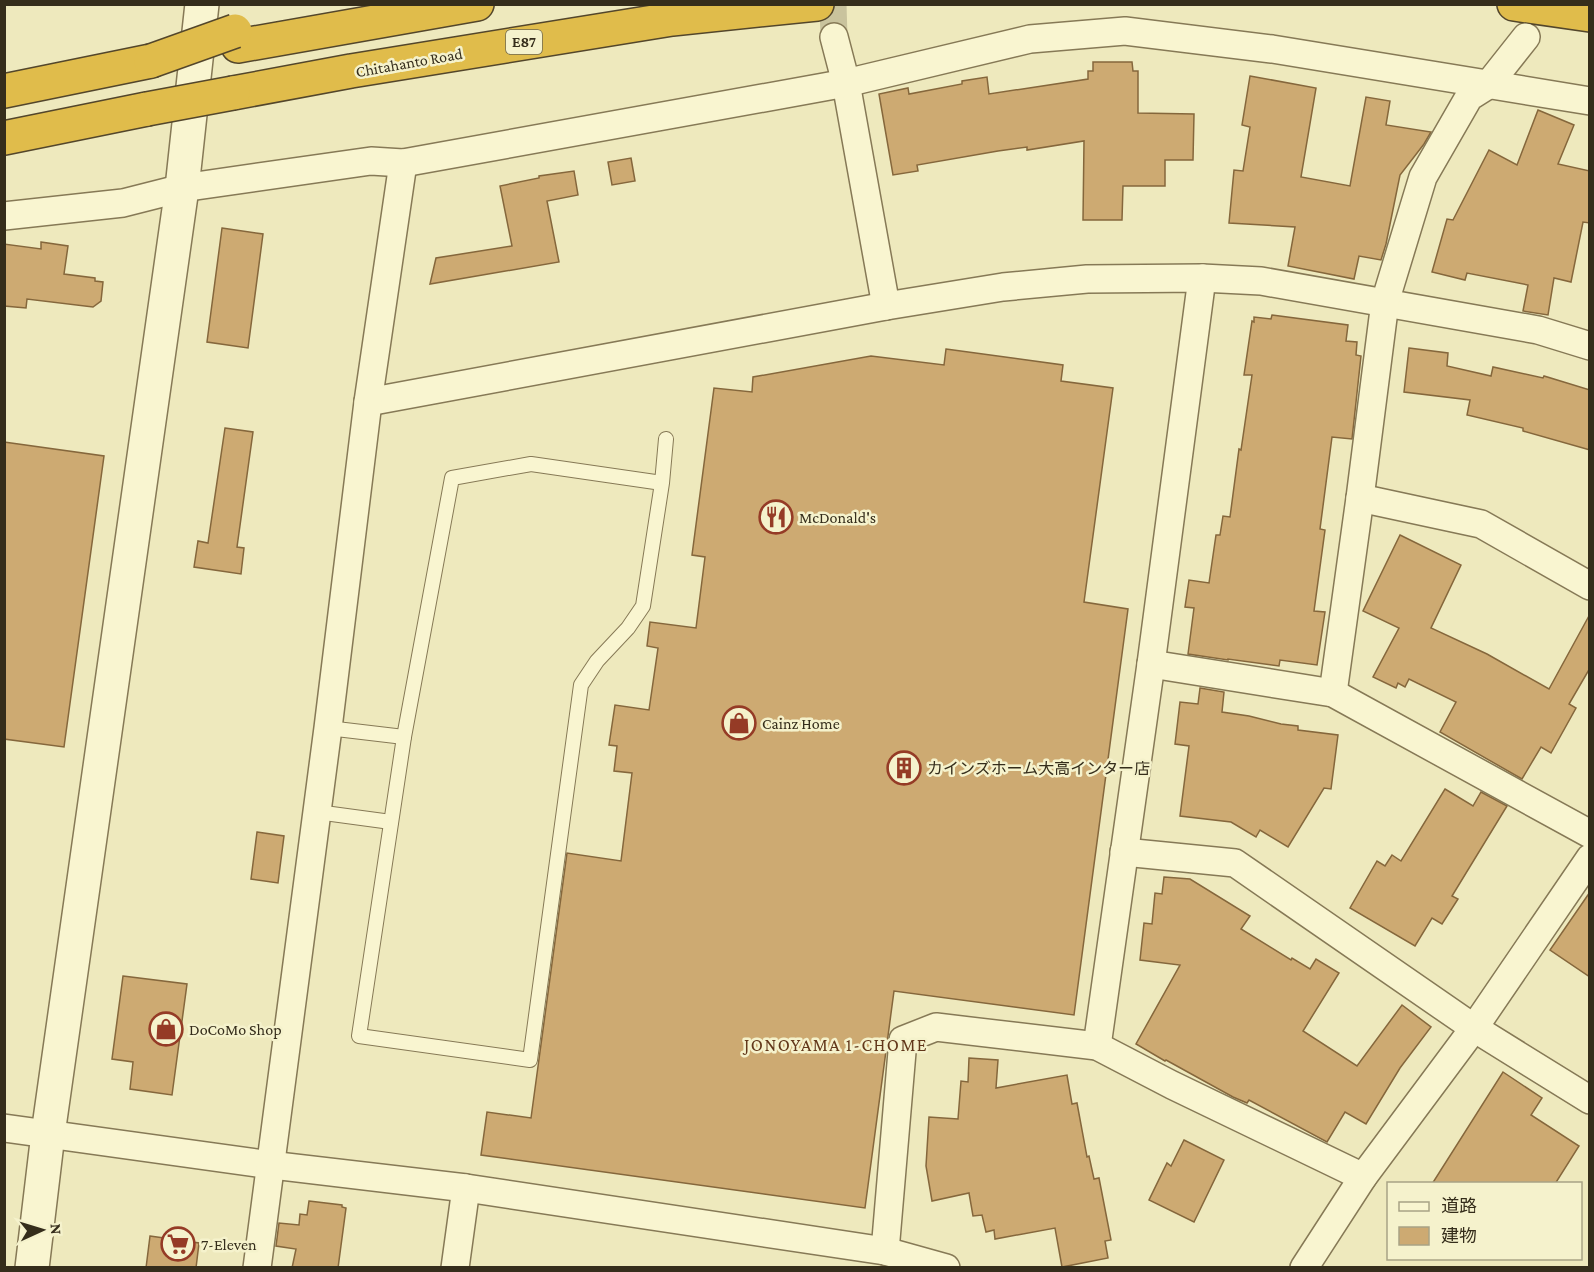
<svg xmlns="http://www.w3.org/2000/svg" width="1594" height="1272" viewBox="0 0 1594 1272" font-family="'Crimson Pro','Noto Sans JP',serif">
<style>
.building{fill:#cdaa72;stroke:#85673c;stroke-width:1.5}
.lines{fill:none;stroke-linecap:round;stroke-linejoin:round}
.minor-tunnel{stroke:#c9c39d;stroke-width:27;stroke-dasharray:27 14;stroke-linecap:butt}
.service-casing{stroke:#867956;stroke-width:16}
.minor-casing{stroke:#867956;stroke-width:30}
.tertiary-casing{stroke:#867956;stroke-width:36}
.motorway-casing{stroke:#53462b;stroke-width:36}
.service{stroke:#f9f5d0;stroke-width:14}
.minor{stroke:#f9f5d0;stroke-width:27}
.tertiary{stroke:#f9f5d0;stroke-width:33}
.motorway{stroke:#e0bc4b;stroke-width:33}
.motorway-bridge-casing{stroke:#53462b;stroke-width:36;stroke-linecap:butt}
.motorway-bridge{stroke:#e0bc4b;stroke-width:33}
.labels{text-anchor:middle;stroke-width:5;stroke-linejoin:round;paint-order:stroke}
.shield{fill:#f5f2cc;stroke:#6f6850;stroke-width:1.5}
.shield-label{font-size:15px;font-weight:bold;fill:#352d1b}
.street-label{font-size:16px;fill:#352d1b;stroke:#f5f2cc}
.poi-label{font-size:16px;fill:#352d1b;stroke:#f5f2cc;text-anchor:start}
.neighbourhood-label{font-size:18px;letter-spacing:1.5px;fill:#62371a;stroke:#f5f2cc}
</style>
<rect width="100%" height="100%" fill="#eee9bd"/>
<g class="building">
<polygon points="1093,62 1132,62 1133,71 1138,71 1138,113 1194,114 1193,160 1165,160 1165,186 1123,186 1122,220 1083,220 1084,141 1027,150 1027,147 998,151 917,165 918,171 893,175 879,94 908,88 909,94 962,84 962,81 987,77 989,94 1088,79 1088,71 1093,71"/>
<polygon points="1250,76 1316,88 1301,177 1350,186 1366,97 1390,101 1386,125 1431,132 1424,144 1400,175 1386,244 1381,260 1359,256 1354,279 1288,266 1295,227 1229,223 1234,170 1243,171 1250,127 1242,125"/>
<polygon points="1538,110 1574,125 1558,164 1590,171 1590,223 1583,222 1571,282 1554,278 1548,315 1523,311 1528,285 1467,273 1465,280 1432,272 1447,219 1453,220 1489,150 1517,165"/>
<polygon points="631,158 635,181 612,185 608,162"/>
<polygon points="574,171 578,195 547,201 559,262 430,284 436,258 512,246 500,186 539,178 539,176"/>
<polygon points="222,228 263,234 248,348 207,342"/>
<polygon points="41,242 68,246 64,274 95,278 95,281 103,282 101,301 93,307 27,299 26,308 4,306 4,244 41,249"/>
<polygon points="1272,315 1348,325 1346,341 1357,342 1356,355 1361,356 1352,439 1332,437 1320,529 1325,530 1314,611 1325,612 1317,665 1280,660 1279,666 1228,659 1228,660 1188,654 1194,608 1185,607 1189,580 1209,583 1216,535 1220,535 1223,516 1230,517 1239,449 1241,450 1252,375 1244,375 1252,321 1254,322 1254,317 1271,319"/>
<polygon points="1409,348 1448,353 1447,366 1491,376 1493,367 1543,378 1544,376 1590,390 1590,450 1523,431 1523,428 1467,415 1470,400 1404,392"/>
<polygon points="946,349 1063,365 1061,381 1113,388 1084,602 1128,609 1074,1015 894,991 865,1208 481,1155 487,1112 531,1118 567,853 621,861 632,773 614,771 617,746 609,745 615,705 649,710 658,648 647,646 650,622 696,628 705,557 692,555 714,388 752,392 753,377 871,356 944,365"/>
<polygon points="225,428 253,432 237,547 244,548 241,574 194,567 198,541 208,543"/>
<polygon points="4,442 104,456 64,747 4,739"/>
<polygon points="1400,535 1461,565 1431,628 1487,654 1549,689 1590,614 1590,668 1569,704 1576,708 1551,753 1541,747 1522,779 1440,732 1456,702 1409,679 1405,687 1398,683 1396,688 1373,677 1399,628 1363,611"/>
<polygon points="1200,688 1224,692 1222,712 1249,716 1281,724 1298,726 1298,730 1338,735 1331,789 1324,788 1288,847 1260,830 1256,837 1231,822 1180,816 1189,746 1175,744 1180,702 1198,704"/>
<polygon points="1445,789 1473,806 1481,792 1507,806 1452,896 1458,899 1442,924 1432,918 1415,946 1350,908 1377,861 1385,866 1392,855 1401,861"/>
<polygon points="257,832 284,836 278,883 251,879"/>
<polygon points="1164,877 1190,879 1250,916 1241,929 1291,960 1292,958 1310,969 1316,959 1339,973 1303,1031 1357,1066 1402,1005 1431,1027 1400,1068 1366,1124 1345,1112 1327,1142 1249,1100 1247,1103 1233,1097 1166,1060 1165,1061 1136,1044 1180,965 1140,960 1144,923 1152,924 1155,893 1162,894"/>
<polygon points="1590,892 1590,977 1550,950"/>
<polygon points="123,976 187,984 172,1095 130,1089 133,1062 112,1059"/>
<polygon points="969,1058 998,1060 996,1088 1067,1075 1072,1104 1077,1103 1087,1157 1089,1156 1094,1179 1099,1178 1111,1240 1105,1241 1108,1258 1062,1267 1055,1228 995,1239 994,1230 986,1232 982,1215 973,1216 969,1193 932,1201 926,1166 929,1117 958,1119 961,1081 968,1082"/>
<polygon points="1503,1072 1542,1098 1531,1115 1579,1146 1555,1184 1432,1184"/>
<polygon points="1184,1140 1224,1160 1194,1222 1149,1200 1167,1163 1171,1166"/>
<polygon points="309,1201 342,1205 342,1207 346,1208 338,1268 292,1268 296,1249 276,1246 279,1223 299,1225 300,1214 307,1215"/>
<polygon points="150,1236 199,1243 196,1268 146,1268"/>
</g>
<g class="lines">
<polyline class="minor-tunnel" points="833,4 834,37"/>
<defs>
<g id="service">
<polyline points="662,483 531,464 452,478 404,737 359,1036 530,1060 581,685 597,661 628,628 643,606 662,483 666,439"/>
<polyline points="328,728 404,737"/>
<polyline points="317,812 391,822"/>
</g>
<g id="minor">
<polyline points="834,37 846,83 886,306"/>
<polyline points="4,216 123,203 182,188 371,161 403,163 846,83 1030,39 1125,31 1272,49 1590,101"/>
<polyline points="368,402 886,306 1003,287 1087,279 1202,278 1261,281 1538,330 1590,346"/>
<polyline points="1360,498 1481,524 1590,586"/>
<polyline points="1151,664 1333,693 1590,834"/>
<polyline points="1333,693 1360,498 1385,302 1423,177 1469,97 1488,85 1526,37"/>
<polyline points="1124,852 1235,863 1474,1028 1590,1100"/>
<polyline points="1097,1046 1151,664 1202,278"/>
<polyline points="4,1128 271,1165 466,1188 885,1251 946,1268"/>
<polyline points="885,1251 903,1040 936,1027 1097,1046 1172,1085 1363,1177"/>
<polyline points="257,1268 328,728 368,402 403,163"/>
<polyline points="455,1268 466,1188"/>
<polyline points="1304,1268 1363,1177 1474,1028 1590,858"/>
</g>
<polyline id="tertiary" points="32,1268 48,1134 182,188 202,4"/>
<g id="motorway">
<polyline points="1514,4 1590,15"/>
<polyline points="238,46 477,4"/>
<polyline points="4,91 151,61"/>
<polyline points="233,93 351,71 672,19 817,4"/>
<polyline points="4,138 147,109"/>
</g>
</defs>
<use href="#service" class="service-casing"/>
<use href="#minor" class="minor-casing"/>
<use href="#tertiary" class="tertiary-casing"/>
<use href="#motorway" class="motorway-casing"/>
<use href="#service" class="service"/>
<use href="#minor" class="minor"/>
<use href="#tertiary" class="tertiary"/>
<use href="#motorway" class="motorway"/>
<defs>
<g id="motorway-bridge">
<polyline points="151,61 235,31"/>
<polyline points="147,109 233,93"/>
</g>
</defs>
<use href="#motorway-bridge" class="motorway-bridge-casing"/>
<use href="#motorway-bridge" class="motorway-bridge"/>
</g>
<defs>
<symbol id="restaurant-ring" viewBox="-11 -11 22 22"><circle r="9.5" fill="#f5f2cc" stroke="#953b26" stroke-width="1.5"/><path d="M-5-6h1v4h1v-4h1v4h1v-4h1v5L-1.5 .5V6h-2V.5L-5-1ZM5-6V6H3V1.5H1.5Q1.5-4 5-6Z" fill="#953b26"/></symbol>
<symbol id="shop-ring" viewBox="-11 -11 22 22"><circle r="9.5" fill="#f5f2cc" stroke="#953b26" stroke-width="1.5"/><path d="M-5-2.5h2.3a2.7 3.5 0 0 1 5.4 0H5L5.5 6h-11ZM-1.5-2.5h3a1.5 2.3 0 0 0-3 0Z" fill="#953b26"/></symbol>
<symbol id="building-ring" viewBox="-11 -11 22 22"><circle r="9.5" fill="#f5f2cc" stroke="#953b26" stroke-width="1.5"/><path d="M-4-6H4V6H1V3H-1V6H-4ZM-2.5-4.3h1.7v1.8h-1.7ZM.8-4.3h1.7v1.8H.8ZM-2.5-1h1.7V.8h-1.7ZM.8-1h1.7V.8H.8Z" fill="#953b26"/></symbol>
<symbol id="supermarket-ring" viewBox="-11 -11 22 22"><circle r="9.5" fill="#f5f2cc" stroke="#953b26" stroke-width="1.5"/><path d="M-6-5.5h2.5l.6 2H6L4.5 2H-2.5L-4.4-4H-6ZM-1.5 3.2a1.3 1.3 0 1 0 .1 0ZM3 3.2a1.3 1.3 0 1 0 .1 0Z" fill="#953b26"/></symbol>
</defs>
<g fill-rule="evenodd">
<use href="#restaurant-ring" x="757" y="498" width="38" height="38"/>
<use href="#shop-ring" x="720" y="704" width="38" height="38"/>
<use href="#building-ring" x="885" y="749" width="38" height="38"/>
<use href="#shop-ring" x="147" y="1010" width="38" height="38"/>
<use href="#supermarket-ring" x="159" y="1225" width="38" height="38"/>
</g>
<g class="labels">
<rect class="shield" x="506" y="30" width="36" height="24" rx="4.5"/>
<g class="shield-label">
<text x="524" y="47">E87</text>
</g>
<g class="street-label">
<text transform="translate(409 62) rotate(-10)" y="6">Chitahanto Road</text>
</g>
<g class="poi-label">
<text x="799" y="523">McDonald's</text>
<text x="762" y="729">Cainz Home</text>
<text x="927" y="774">カインズホーム大高インター店</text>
<text x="189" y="1035">DoCoMo Shop</text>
<text x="201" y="1250">7-Eleven</text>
</g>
<g class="neighbourhood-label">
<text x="836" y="1051">JONOYAMA 1-CHOME</text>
</g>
</g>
<rect width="1594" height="1272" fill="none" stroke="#352d1b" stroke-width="12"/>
<rect x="1387" y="1182" width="195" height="78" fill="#f5f2cc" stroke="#a8a385" stroke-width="1.5"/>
<rect x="1399" y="1202" width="30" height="9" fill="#f9f5d0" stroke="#a8a385" stroke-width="1.5"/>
<text x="1441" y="1212" font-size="18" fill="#352d1b">道路</text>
<rect x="1399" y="1227" width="30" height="18" fill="#cdaa72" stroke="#a8a385" stroke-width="1.5"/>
<text x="1441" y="1242" font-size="18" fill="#352d1b">建物</text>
<g transform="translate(42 1230) rotate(86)" stroke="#f5f2cc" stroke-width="4.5" paint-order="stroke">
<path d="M0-4.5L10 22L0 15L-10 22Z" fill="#352d1b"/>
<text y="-9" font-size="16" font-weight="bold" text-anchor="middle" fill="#352d1b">N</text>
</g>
</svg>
